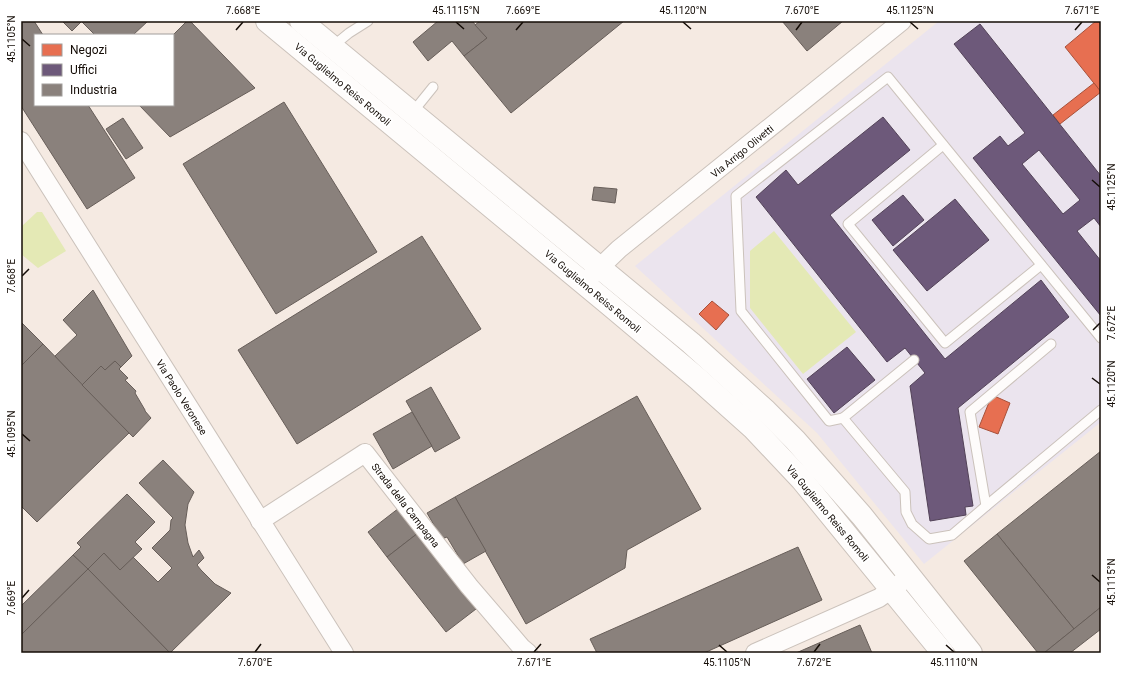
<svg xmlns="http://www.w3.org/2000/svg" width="1122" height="674" viewBox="0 0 1122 674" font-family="Roboto,sans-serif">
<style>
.commercial{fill:#ebe4ee}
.green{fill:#e4e9b5}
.shops{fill:#e76f51;stroke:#a8513a}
.offices{fill:#6d597a;stroke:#524257;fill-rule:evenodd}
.industry{fill:#8a817c;stroke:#675e59}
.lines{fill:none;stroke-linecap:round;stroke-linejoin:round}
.service-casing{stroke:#cbc2bb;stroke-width:11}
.minor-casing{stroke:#cbc2bb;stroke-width:20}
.secondary-casing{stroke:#cbc2bb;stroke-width:24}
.service{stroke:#fefcfb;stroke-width:9}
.minor{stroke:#fefcfb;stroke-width:18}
.secondary{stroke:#fefcfb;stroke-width:22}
.ticks{fill:none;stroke:#140c06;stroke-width:1.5}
.labels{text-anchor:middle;stroke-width:4;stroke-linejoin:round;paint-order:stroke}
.street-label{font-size:10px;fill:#140c06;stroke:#fff}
.neatline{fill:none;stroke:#140c06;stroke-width:1.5}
.ticks-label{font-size:10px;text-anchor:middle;fill:#140c06}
</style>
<rect width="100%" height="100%" fill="#f5eae2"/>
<polygon class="commercial" points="939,21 1101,21 1101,422 924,564 817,433 635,266"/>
<g class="green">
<polygon points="37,212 42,212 66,251 38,268 21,254 21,227"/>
<polygon points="774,231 856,332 803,374 750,308 750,251"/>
</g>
<g class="shops">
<polygon points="1096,21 1101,21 1101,92 1065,47"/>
<polygon points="1094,83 1101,92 1060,124 1053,115"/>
<polygon points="712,301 729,315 716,330 699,314"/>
<polygon points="992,395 1010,403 998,434 979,427"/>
</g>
<g class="offices">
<path d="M980,24L1101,176V227L1094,218L1077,231L1101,261V316L973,158L1000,136L1008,146L1025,133L954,44ZM1039,150L1080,200L1063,214L1022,164Z"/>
<polygon points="883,117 910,150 830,215 945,359 1041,280 1069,317 958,408 973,506 965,507 966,515 930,521 910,386 925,373 905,348 887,362 756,197 786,170 798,185"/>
<polygon points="903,195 924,220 893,246 872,220"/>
<polygon points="955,199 989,240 927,291 893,250"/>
<polygon points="847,347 875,380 834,413 807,379"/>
</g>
<g class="industry">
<polygon points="21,21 34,21 43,35 35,35 35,105 88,105 135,178 87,209 21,106"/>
<polygon points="62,21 82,21 72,31"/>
<polygon points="82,21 148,21 133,35 95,35 82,22"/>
<polygon points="187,21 190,21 255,88 170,137 139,105 173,105 173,35"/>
<polygon points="438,21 472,21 487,38 464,56 452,41 428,61 413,42"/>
<polygon points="480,21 624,21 511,113 464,56 487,38 475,25"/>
<polygon points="782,21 843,21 807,51"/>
<polygon points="284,102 377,252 276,314 183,164"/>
<polygon points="123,118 143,148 126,159 106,129"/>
<polygon points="594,187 617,189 615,203 592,200"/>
<polygon points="422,236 481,329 297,444 238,350"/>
<polygon points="93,290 132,356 121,367 115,361 105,370 101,366 82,385 55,356 77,335 63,320"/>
<polygon points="21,322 43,344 21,366"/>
<polygon points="43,344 129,433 37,522 21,506 21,366"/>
<polygon points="115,361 121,367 119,369 128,378 125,380 136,391 135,393 145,410 145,411 151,418 133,437 82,385 101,366 105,370"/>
<polygon points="431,387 460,438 435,452 406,401"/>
<polygon points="637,396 701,509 627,550 625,568 526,624 455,497"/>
<polygon points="412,412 432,446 393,469 373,434"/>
<polygon points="1101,451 1101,607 1074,629 997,534"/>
<polygon points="163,460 194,492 188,504 185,525 188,543 193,557 199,550 204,558 197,565 201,570 215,584 231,593 170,653 88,569 104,553 120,570 133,557 158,582 172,568 152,548 170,530 171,520 173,518 139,483"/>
<polygon points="127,494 155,522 135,542 142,549 120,570 104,553 88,569 73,555 81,547 77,543"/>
<polygon points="455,497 486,551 463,564 447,537 442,539 427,513"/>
<polygon points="399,508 418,533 387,557 368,532"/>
<polygon points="418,533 476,609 446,632 387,557"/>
<polygon points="997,534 1074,629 1044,653 1038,653 964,561"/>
<polygon points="798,547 822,600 704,653 597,653 590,639"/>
<polygon points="73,555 88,569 21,635 21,606"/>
<polygon points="88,569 170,653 21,653 21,635"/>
<polygon points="1101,607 1101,629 1070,653 1044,653"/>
<polygon points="860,625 872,653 796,653"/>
</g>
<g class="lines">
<defs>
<g id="service">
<polyline points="332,47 349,33 368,21"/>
<polyline points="412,113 433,87"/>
<polyline points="943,145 848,224 945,343 1041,265"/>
<polyline points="1101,338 888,77 736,196 741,311 829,421 843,418 905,492 906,512 912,524 929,539 952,535 986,506 1101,410"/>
<polyline points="843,418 914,360"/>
<polyline points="986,506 970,412 1051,344"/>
</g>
<g id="minor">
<polyline points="21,141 344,653"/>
<polyline points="590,277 619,249 902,21"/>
<polyline points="260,521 365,453 469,586 522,648 528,653"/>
<polyline points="755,653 879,598 910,576"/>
</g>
<g id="secondary">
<polyline points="267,21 610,305 697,378 753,428 802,480 943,653"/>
<polyline points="301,21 691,343 766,411 795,440 862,516 971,653"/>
</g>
</defs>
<use href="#service" class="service-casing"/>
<use href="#minor" class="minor-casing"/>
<use href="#secondary" class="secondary-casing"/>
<use href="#service" class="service"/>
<use href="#minor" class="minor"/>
<use href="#secondary" class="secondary"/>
</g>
<path class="ticks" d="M456,22L464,29M683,22L691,29M910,22L918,29M236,30L243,22M516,30L523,22M796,30L802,22M1075,30L1082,22M22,39L30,46M1092,180L1100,187M22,276L29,269M1093,330L1100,323M1092,378L1100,384M22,434L30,441M1092,575L1100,582M22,598L29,590M719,645L727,652M946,645L954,652M255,652L261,644M534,652L541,644M814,652L820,644"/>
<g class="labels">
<g class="street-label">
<text transform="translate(343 84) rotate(40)" y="4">Via Guglielmo Reiss Romoli</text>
<text transform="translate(742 151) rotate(-39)" y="4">Via Arrigo Olivetti</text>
<text transform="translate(593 291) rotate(40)" y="4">Via Guglielmo Reiss Romoli</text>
<text transform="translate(182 397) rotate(58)" y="4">Via Paolo Veronese</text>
<text transform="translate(406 505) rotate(52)" y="4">Strada della Campagna</text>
<text transform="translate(828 513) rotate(50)" y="4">Via Guglielmo Reiss Romoli</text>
</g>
</g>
<rect width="1122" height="674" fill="none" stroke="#ffffff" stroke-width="44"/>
<rect x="34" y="34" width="140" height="72" fill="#ffffff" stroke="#a19e9b"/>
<rect x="42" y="44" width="20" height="12" fill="#e76f51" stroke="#a19e9b"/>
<text x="70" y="54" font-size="12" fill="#140c06">Negozi</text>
<rect x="42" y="64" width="20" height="12" fill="#6d597a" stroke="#a19e9b"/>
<text x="70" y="74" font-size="12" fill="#140c06">Uffici</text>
<rect x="42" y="84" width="20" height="12" fill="#8a817c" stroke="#a19e9b"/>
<text x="70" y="94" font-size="12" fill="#140c06">Industria</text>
<rect x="22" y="22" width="1078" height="630" class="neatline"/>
<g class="ticks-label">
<text x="243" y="14">7.668°E</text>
<text x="456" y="14">45.1115°N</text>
<text x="523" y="14">7.669°E</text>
<text x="683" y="14">45.1120°N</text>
<text x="802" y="14">7.670°E</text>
<text x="910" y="14">45.1125°N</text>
<text x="1082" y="14">7.671°E</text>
<text transform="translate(11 39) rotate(-90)" y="4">45.1105°N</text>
<text transform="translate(1111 187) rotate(-90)" y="4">45.1125°N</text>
<text transform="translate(11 276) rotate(-90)" y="4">7.668°E</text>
<text transform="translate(1111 323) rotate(-90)" y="4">7.672°E</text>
<text transform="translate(1111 384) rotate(-90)" y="4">45.1120°N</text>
<text transform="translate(11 434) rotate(-90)" y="4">45.1095°N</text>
<text transform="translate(1111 582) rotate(-90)" y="4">45.1115°N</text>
<text transform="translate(11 598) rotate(-90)" y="4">7.669°E</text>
<text x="255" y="666">7.670°E</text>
<text x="534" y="666">7.671°E</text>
<text x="727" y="666">45.1105°N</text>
<text x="814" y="666">7.672°E</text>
<text x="954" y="666">45.1110°N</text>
</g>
</svg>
